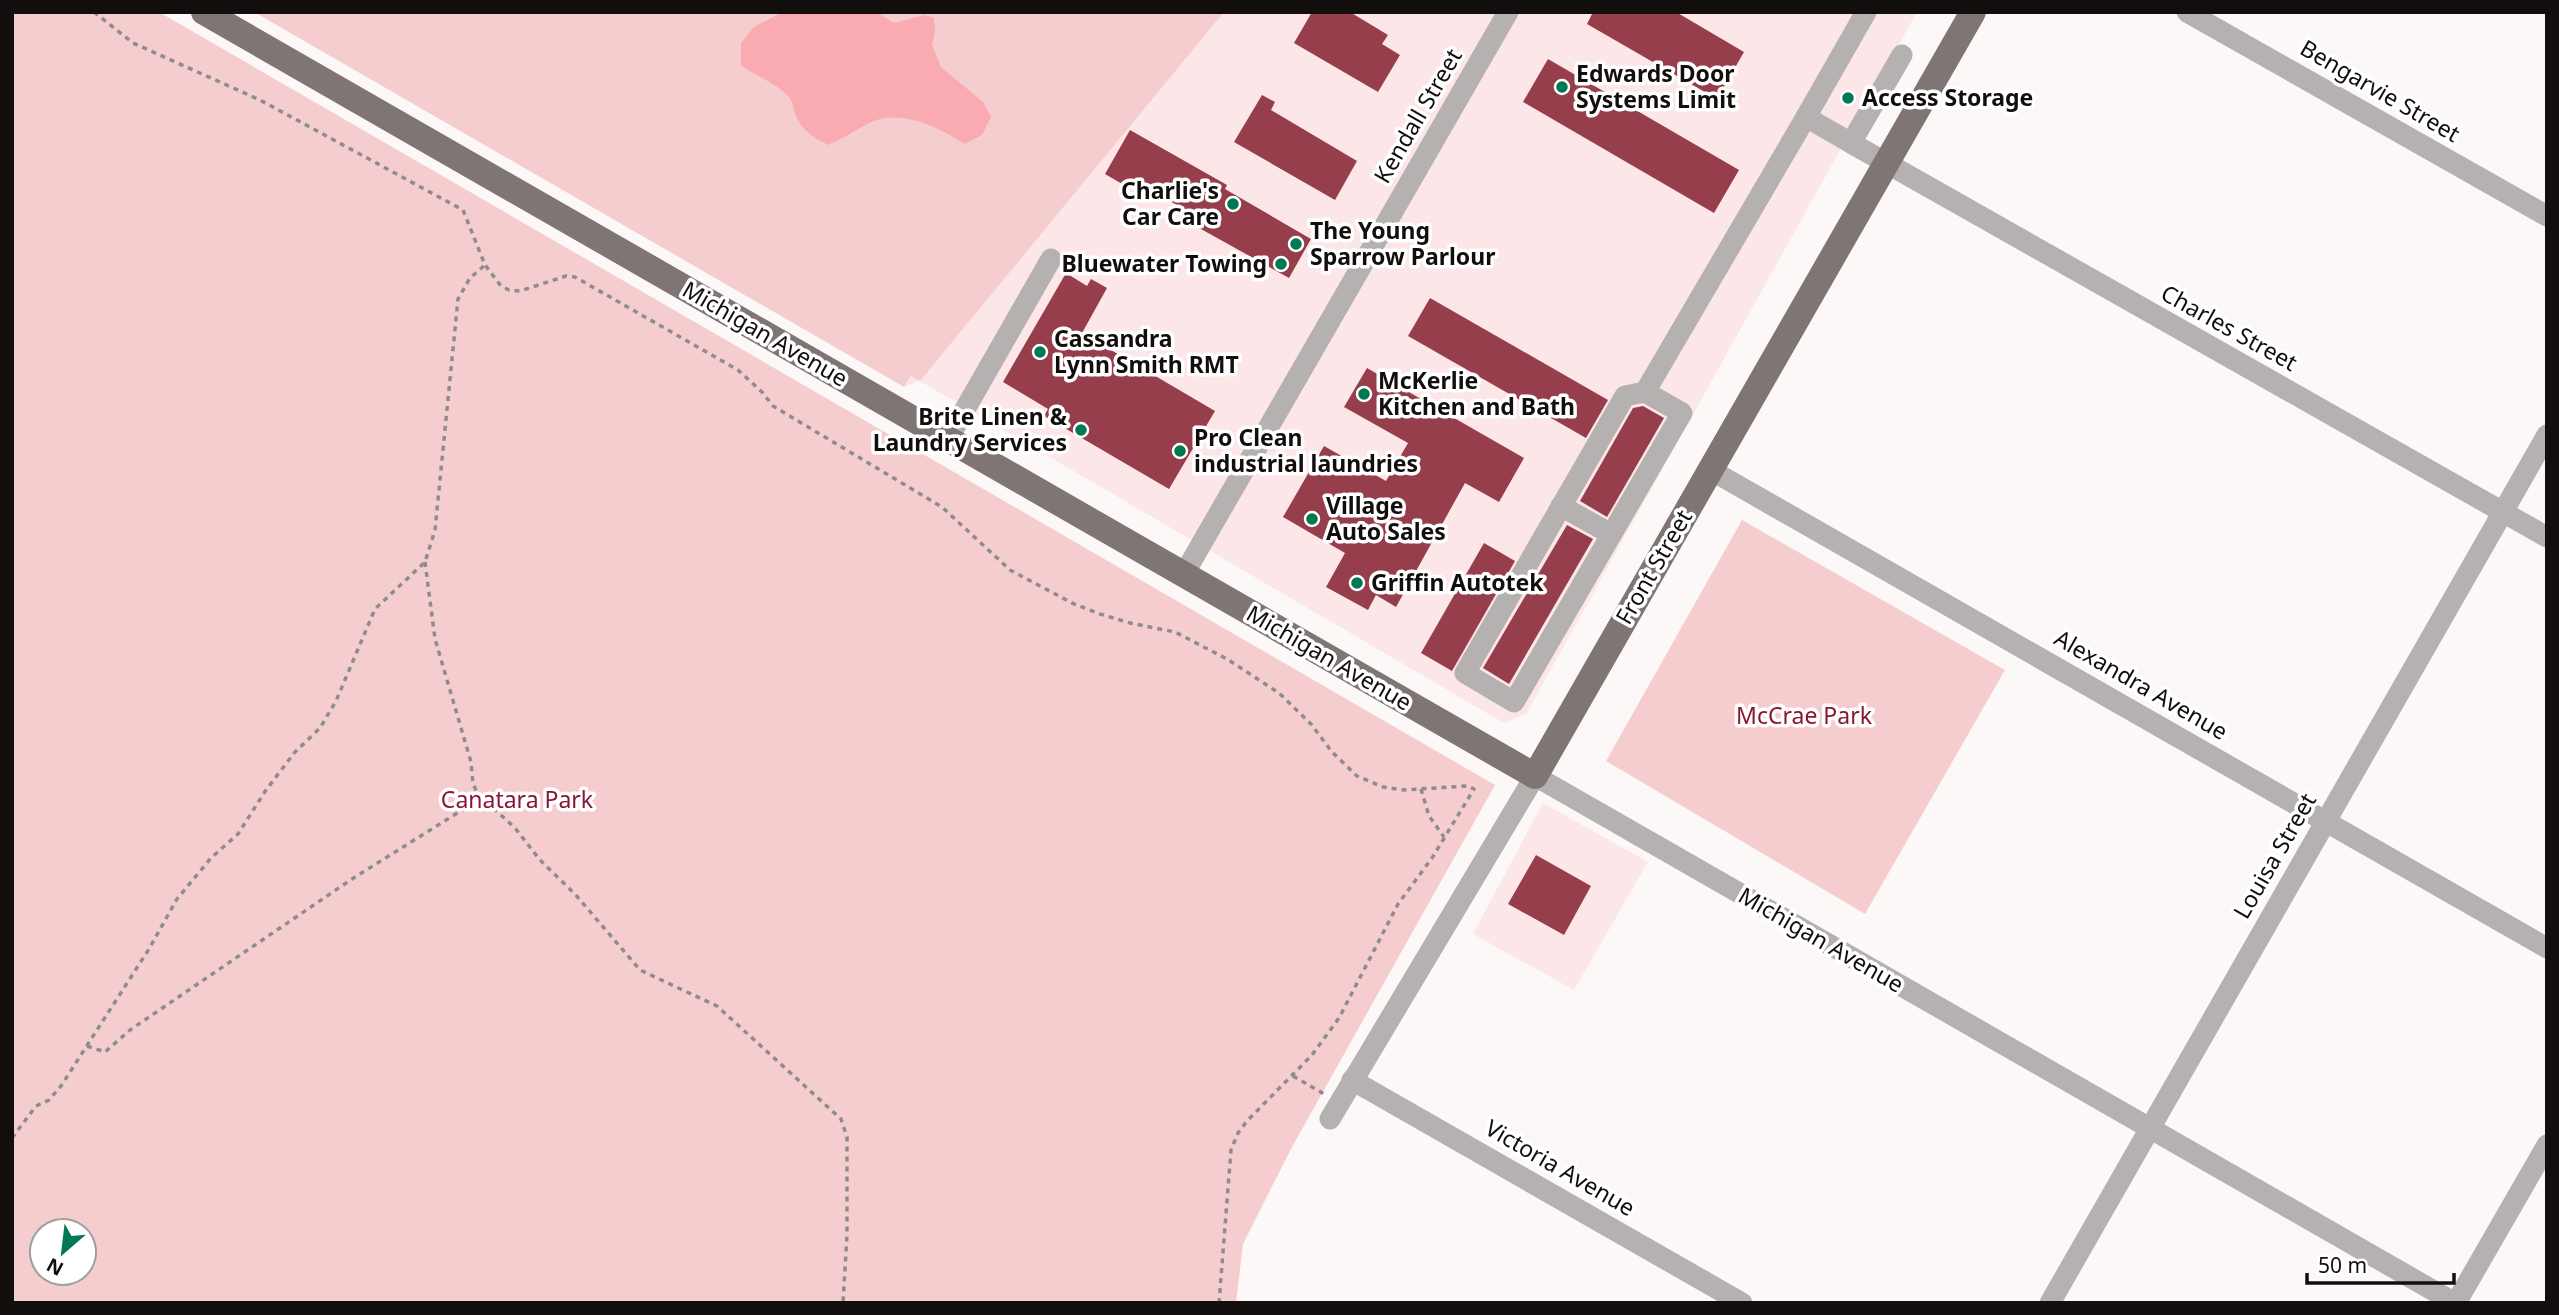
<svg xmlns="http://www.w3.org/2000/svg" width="2559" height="1315" viewBox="0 0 2559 1315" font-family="'Noto Sans',sans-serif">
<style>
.built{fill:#fce6e7}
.green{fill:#f6cdcf;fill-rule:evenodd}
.water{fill:#faaab1}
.building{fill:#963e4b}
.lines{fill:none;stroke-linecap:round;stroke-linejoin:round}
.path{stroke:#908c8c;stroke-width:3.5;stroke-dasharray:5 5;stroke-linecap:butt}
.minor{stroke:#b6b1b1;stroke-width:21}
.major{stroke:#7f7575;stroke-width:26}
.poi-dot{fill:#017854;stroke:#fff;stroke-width:2.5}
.labels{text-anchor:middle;stroke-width:7;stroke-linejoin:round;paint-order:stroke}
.poi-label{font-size:23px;font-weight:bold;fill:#120e0e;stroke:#fff;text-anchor:start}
.street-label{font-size:23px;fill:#120e0e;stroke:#fff}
.park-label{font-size:23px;fill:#891632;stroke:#fff}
</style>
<rect width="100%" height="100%" fill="#fdf8f8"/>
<g class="built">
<polygon points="1223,12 1917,12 1526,714 1504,723 920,381 904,387 940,334"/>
<polygon points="1543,803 1648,862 1574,990 1473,934"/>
</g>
<g class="green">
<path d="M12,12H159L1495,785L1292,1147L1243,1244L1236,1303H12ZM84,1231V1273H42V1231Z"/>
<polygon points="254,12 1224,12 920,381 911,376 904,387"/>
<polygon points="1742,520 2005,670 1865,914 1606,761"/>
</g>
<path class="water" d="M783,12H876L894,23L925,15L934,18L935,31L932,45L941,67L983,102L991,117L982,135L965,144C937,127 900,107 867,124C854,131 842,139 828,145C815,138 802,131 796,116C794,111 793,105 791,100C782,85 755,76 741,65V43L754,27Z"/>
<g class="building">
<polygon points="1312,12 1350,12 1388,35 1382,44 1400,55 1378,92 1294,43"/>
<polygon points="1593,12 1676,12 1744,52 1717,99 1587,24"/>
<polygon points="1548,59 1739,170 1714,213 1523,102"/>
<polygon points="1262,95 1275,102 1271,110 1357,161 1335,200 1234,142"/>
<polygon points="1130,130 1227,185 1225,189 1311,239 1289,278 1183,219 1187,211 1134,180 1129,188 1105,174"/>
<polygon points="1066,273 1087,286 1091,279 1107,288 1082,333 1215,411 1169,489 1044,416 1048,409 1003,382"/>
<polygon points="1430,298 1608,400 1586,438 1408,336"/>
<polygon points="1367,368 1524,458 1499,502 1465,483 1396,607 1376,595 1368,610 1326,587 1345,553 1283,517 1324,446 1386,481 1408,443 1344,407"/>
<polygon points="1643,406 1664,418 1607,517 1580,501 1633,408"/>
<polygon points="1567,525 1593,539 1509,684 1483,668"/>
<polygon points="1484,543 1515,561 1452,671 1421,653"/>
<polygon points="1536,855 1591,886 1564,935 1508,904"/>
</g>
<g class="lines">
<g class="path">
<polyline points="94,12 133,43 260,100 463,210 485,265 501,286 509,290 520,291 566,276 575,277 738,370 762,392 773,406 942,507 1010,570 1072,603 1100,614 1130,623 1175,632 1227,659 1279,693 1311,724 1332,752 1357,776 1383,787 1403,790 1467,786 1474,789 1432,858 1398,904 1339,1018 1312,1055 1247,1121 1238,1133 1231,1150 1219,1303"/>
<polyline points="425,562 435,639 471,762 473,784 478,794 515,828 540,860 575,894 640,970 717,1006 841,1119 847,1137 847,1235 843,1303"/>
<polyline points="1421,789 1429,816 1444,837"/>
<polyline points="87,1046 105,1052 130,1030 352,879 459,812 486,799"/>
<polyline points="1293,1076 1324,1094"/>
<polyline points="12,1138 36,1106 49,1100 61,1086 149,949 177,899 211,858 238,834 266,790 295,752 320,728 336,701 375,609 425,562 435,530 458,299 470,278 485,265"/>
</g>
<g class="minor">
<polyline points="2187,12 2547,216"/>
<polyline points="1902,55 1851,143 2547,537"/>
<polyline points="1806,117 1866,12"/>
<polyline points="1645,392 1682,413 1514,702 1465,673 1625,396 1645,392 1806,117 1851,143"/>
<polyline points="948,439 1051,259"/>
<polyline points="1709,469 2547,948"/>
<polyline points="1561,506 1611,534"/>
<polyline points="1184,574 1508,12"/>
<polyline points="1352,1080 1742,1303"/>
<polyline points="1330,1119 1535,776 2455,1303"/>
<polyline points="2050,1303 2547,435"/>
<polyline points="2456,1303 2547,1145"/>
</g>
<polyline class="major" points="204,12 1535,776 1973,12"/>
</g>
<g class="poi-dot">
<circle cx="1562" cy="87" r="7"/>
<circle cx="1848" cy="98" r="7"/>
<circle cx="1233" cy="204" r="7"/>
<circle cx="1296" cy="244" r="7"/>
<circle cx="1281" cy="264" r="7"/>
<circle cx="1040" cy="352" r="7"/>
<circle cx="1364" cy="394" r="7"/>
<circle cx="1081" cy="430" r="7"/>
<circle cx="1180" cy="451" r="7"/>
<circle cx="1312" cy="519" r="7"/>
<circle cx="1357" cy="583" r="7"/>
</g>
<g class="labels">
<g class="poi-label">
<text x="1576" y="82">Edwards Door<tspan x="1576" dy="26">Systems Limit</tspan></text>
<text x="1862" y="106">Access Storage</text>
<text x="1219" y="199" text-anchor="end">Charlie's<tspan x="1219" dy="26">Car Care</tspan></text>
<text x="1310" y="239">The Young<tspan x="1310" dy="26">Sparrow Parlour</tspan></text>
<text x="1267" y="272" text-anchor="end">Bluewater Towing</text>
<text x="1054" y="347">Cassandra<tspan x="1054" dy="26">Lynn Smith RMT</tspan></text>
<text x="1378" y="389">McKerlie<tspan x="1378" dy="26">Kitchen and Bath</tspan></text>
<text x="1067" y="425" text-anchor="end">Brite Linen &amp;<tspan x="1067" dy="26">Laundry Services</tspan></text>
<text x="1194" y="446">Pro Clean<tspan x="1194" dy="26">industrial laundries</tspan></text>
<text x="1326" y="514">Village<tspan x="1326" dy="26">Auto Sales</tspan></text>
<text x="1371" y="591">Griffin Autotek</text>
</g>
<g class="street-label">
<text transform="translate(2380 91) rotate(30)" y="8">Bengarvie Street</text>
<text transform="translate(1418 116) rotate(-60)" y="8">Kendall Street</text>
<text transform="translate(2229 328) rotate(29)" y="8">Charles Street</text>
<text transform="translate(765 334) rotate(30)" y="8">Michigan Avenue</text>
<text transform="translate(1654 567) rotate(-60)" y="8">Front Street</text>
<text transform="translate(1329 658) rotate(30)" y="8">Michigan Avenue</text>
<text transform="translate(2141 685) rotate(30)" y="8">Alexandra Avenue</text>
<text transform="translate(2275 856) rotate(-60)" y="8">Louisa Street</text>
<text transform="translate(1821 940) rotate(30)" y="8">Michigan Avenue</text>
<text transform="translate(1560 1168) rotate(30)" y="8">Victoria Avenue</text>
</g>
<g class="park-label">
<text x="1804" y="724">McCrae Park</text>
<text x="517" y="808">Canatara Park</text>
</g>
</g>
<rect width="2559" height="1315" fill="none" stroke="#120e0e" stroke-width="28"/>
<g transform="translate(63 1252) rotate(208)"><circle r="33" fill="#ffffff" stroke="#a09f9f" stroke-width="2"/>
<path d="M0-5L12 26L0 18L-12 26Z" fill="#017854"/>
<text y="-10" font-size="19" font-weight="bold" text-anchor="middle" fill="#120e0e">N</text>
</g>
<path d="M2307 1273v10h147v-10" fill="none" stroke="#120e0e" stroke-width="3.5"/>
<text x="2318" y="1273" font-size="21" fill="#120e0e" stroke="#ffffff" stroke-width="5" paint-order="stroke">50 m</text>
</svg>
